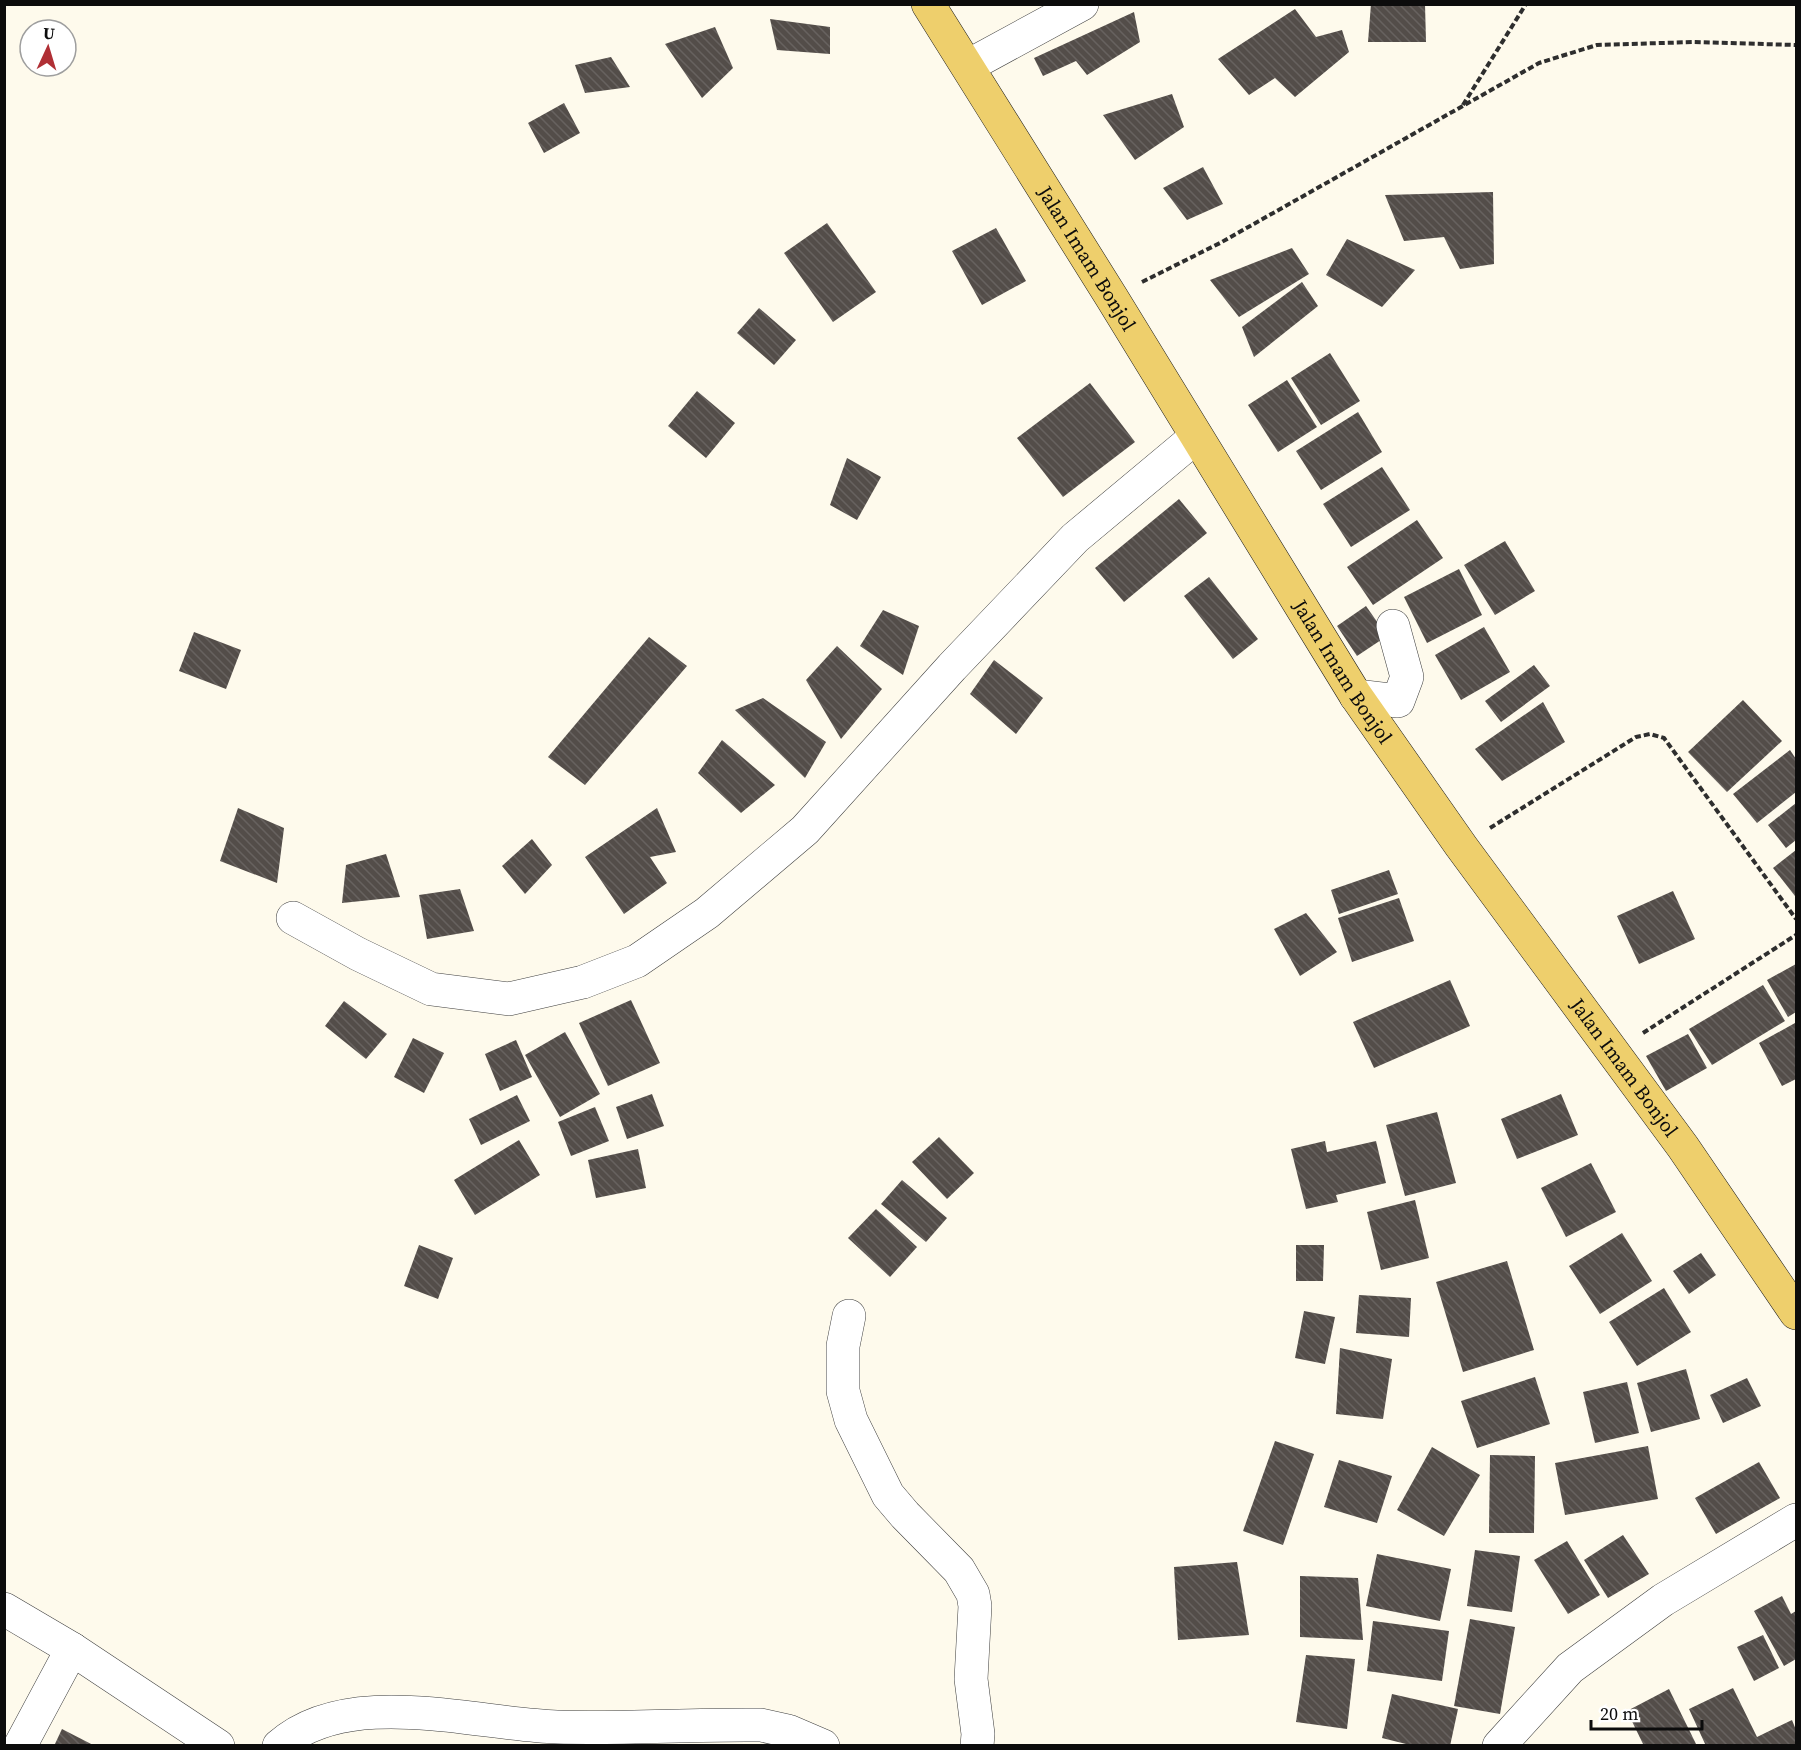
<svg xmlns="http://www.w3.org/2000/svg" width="1801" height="1750" viewBox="0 0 1801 1750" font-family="'Source Serif 4',serif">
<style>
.building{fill:url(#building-back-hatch)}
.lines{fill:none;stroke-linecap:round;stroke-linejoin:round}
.minor-casing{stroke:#3f3f3f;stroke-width:34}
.primary-casing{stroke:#1d1d1d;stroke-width:34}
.path{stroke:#2e2e2e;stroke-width:4;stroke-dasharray:6 3;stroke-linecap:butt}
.minor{stroke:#fff;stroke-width:33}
.primary{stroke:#eecf6c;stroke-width:33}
.labels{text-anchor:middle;stroke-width:6;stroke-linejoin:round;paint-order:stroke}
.street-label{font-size:20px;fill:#0c0c0c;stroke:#fff}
</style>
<defs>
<pattern id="building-back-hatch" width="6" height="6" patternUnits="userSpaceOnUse" patternTransform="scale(1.5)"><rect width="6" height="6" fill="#534d49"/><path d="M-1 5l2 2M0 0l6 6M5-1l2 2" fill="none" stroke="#67625f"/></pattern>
</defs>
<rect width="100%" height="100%" fill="#fefaec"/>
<g class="building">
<polygon points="1371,4 1425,4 1426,42 1368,42"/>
<polygon points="1295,9 1316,37 1342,30 1349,52 1295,97 1275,78 1249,95 1218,59"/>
<polygon points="1134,12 1140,42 1087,75 1076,61 1043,76 1034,58"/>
<polygon points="770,19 830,27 830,54 777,50"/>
<polygon points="715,27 733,68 702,98 665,44"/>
<polygon points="611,57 630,87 585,93 575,65"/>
<polygon points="1172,94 1184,127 1135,160 1103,115"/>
<polygon points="564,103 580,133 544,153 528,123"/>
<polygon points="1203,167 1223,204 1187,220 1163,188"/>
<polygon points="1493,192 1494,264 1460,269 1444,237 1404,241 1385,195"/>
<polygon points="827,223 876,292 833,322 784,253"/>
<polygon points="996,228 1026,281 982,305 952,251"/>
<polygon points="1347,239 1415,270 1382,307 1326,275"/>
<polygon points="1292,248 1309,274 1239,317 1210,280"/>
<polygon points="1302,282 1318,306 1254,357 1242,327"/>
<polygon points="759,308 796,340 774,365 737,333"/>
<polygon points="1330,353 1360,401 1321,425 1291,378"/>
<polygon points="1287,380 1317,427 1278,452 1248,405"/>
<polygon points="1090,383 1135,442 1063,497 1017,438"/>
<polygon points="697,391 735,423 706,458 668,426"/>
<polygon points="1358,412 1382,452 1321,490 1296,451"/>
<polygon points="847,458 881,477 857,520 830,505"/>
<polygon points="1382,467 1410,510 1351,547 1323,504"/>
<polygon points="1179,499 1207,533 1124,602 1095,568"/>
<polygon points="1417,520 1443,558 1373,605 1347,567"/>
<polygon points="1505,541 1535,591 1495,615 1464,565"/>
<polygon points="1459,569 1482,615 1427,643 1404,597"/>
<polygon points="1209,577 1258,639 1233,659 1184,596"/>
<polygon points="1366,606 1387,636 1357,656 1337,626"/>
<polygon points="883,610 919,626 903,675 860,646"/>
<polygon points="1484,627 1510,672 1461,700 1435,655"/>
<polygon points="194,632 241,650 226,689 179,671"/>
<polygon points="649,637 687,666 585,785 548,757"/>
<polygon points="837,646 882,689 841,739 806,680"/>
<polygon points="994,660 1043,698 1016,734 970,694"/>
<polygon points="1534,665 1550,686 1501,722 1485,701"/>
<polygon points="763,698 826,742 805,778 735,710"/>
<polygon points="1743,700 1782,741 1727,792 1688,752"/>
<polygon points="1543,702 1565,742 1502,781 1475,749"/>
<polygon points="722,740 775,785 741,813 698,773"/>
<polygon points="1790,750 1796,759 1796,792 1757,823 1733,794"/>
<polygon points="1796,803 1796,840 1786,848 1768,825"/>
<polygon points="238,808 284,828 277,883 220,861"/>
<polygon points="657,808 676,852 650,857 667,883 624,914 585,857"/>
<polygon points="532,839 552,865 525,894 502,866"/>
<polygon points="1796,850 1796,894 1795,896 1773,868"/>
<polygon points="386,854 400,897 342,903 346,865"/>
<polygon points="1389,870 1398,894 1339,914 1331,890"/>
<polygon points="460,889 474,931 427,939 419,895"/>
<polygon points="1673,891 1695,939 1639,964 1617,916"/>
<polygon points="1399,898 1414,941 1352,962 1338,918"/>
<polygon points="1306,913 1337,952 1300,976 1274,929"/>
<polygon points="1796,964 1796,1012 1788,1017 1767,980"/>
<polygon points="1450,980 1470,1026 1374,1068 1353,1022"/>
<polygon points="1763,985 1785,1021 1712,1065 1689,1029"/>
<polygon points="631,1000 660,1063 608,1086 579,1023"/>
<polygon points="344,1001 387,1034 366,1059 325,1026"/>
<polygon points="1795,1023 1796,1026 1796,1079 1782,1086 1759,1043"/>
<polygon points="565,1032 600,1094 560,1117 525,1055"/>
<polygon points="1688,1034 1707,1068 1666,1091 1646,1056"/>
<polygon points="413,1038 444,1053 424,1093 394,1077"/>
<polygon points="516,1040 532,1077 500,1091 485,1054"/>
<polygon points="652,1094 664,1126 627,1139 616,1107"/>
<polygon points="1561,1094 1578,1135 1517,1159 1501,1119"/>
<polygon points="517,1095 530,1121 481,1145 469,1119"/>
<polygon points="595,1107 609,1141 571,1156 558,1122"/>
<polygon points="1437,1112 1456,1183 1405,1196 1386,1125"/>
<polygon points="939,1137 974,1173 947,1199 912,1162"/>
<polygon points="519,1140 540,1175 475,1215 454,1180"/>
<polygon points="1325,1141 1327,1152 1376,1141 1386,1183 1336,1195 1338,1202 1306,1209 1291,1149"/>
<polygon points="638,1149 646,1188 596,1198 588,1160"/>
<polygon points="1591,1163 1616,1212 1566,1237 1541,1188"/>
<polygon points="902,1180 947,1218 926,1242 881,1204"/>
<polygon points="1415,1200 1429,1258 1381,1270 1367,1212"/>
<polygon points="876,1209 917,1247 890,1277 848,1238"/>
<polygon points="1622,1233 1652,1281 1600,1314 1569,1266"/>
<polygon points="419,1245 453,1258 438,1299 404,1286"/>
<polygon points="1296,1245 1324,1245 1323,1281 1296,1281"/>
<polygon points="1701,1253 1716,1275 1689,1294 1673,1271"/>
<polygon points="1507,1261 1534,1350 1463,1372 1436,1282"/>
<polygon points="1664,1288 1691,1332 1637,1366 1609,1322"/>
<polygon points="1359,1295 1411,1298 1409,1337 1356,1333"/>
<polygon points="1304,1311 1335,1317 1325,1364 1295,1358"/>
<polygon points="1340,1348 1392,1359 1383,1419 1336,1414"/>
<polygon points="1686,1369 1700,1419 1651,1432 1637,1383"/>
<polygon points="1535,1377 1550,1424 1477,1448 1461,1401"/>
<polygon points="1747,1378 1761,1406 1723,1423 1710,1395"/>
<polygon points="1627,1382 1639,1433 1595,1443 1583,1392"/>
<polygon points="1275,1441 1314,1454 1283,1545 1243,1531"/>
<polygon points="1648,1446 1658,1499 1565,1515 1555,1463"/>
<polygon points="1432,1447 1480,1475 1444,1536 1397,1510"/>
<polygon points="1490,1455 1535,1456 1534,1533 1489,1533"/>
<polygon points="1339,1460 1392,1476 1377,1523 1324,1507"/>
<polygon points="1759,1462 1780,1498 1716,1534 1695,1498"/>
<polygon points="1623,1535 1649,1574 1608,1598 1584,1560"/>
<polygon points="1567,1541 1600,1595 1568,1614 1534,1560"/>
<polygon points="1475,1550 1520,1556 1512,1612 1467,1606"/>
<polygon points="1377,1554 1451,1569 1440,1621 1366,1606"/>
<polygon points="1237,1562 1249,1635 1178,1640 1174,1567"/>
<polygon points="1300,1576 1358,1578 1363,1640 1300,1637"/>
<polygon points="1782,1596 1791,1614 1796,1611 1796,1659 1784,1666 1754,1611"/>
<polygon points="1470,1619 1515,1627 1500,1714 1454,1706"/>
<polygon points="1373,1621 1449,1631 1442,1681 1367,1671"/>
<polygon points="1763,1635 1779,1668 1754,1681 1737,1647"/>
<polygon points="1306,1655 1355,1659 1347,1729 1296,1722"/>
<polygon points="1733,1688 1757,1737 1792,1720 1796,1730 1796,1746 1706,1746 1689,1709"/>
<polygon points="1669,1689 1697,1746 1644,1746 1627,1711"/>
<polygon points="1392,1694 1458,1709 1450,1746 1414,1746 1382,1738"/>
<polygon points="62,1729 95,1746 54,1746"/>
</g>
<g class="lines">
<defs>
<g id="minor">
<polyline points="968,66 1082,4"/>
<polyline points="1356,696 1398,701 1407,677 1393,626"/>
<polyline points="293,918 358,954 431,989 509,999 583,982 637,961 707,913 805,830 952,667 1075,538 1196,437"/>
<polyline points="849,1316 843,1346 843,1391 851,1420 888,1495 905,1515 959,1570 973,1594 975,1606 971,1679 978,1734 977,1746"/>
<polyline points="4,1609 72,1649 218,1746"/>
<polyline points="20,1746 72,1649"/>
<path d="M279,1746C347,1685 473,1724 557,1727C625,1729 693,1724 761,1725L788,1731L823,1746"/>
<polyline points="1499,1746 1570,1668 1663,1600 1796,1520"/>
</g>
<g id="primary">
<path id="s1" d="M928,4L1112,298L1356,696L1461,846L1683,1147L1796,1313"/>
</g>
</defs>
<use href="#minor" class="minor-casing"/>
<use href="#primary" class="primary-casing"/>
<g class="path">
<polyline points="1463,105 1526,4"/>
<polyline points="1142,282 1220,243 1539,63 1597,45 1694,42 1796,45"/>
<polyline points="1490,828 1636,737 1650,734 1664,738 1796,919"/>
<polyline points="1643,1033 1796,935"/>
</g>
<use href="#minor" class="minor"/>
<use href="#primary" class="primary"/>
</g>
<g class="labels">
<g class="street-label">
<text dy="7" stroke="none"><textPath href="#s1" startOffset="300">Jalan Imam Bonjol</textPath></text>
<text dy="7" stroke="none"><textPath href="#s1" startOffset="786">Jalan Imam Bonjol</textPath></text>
<text dy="7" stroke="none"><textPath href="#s1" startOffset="1272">Jalan Imam Bonjol</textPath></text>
</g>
</g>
<rect width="1801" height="1750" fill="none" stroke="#0c0c0c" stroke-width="12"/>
<g transform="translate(48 48) rotate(4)"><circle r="28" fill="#ffffff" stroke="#9e9e9e" stroke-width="1.5"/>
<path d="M0-4.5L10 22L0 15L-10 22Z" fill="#b02f35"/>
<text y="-9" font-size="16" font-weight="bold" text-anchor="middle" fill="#0c0c0c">U</text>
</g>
<path d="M1591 1720v9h111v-9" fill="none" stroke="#0c0c0c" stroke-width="3"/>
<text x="1600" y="1720" font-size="18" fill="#0c0c0c" stroke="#ffffff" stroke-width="4.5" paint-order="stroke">20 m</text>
</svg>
